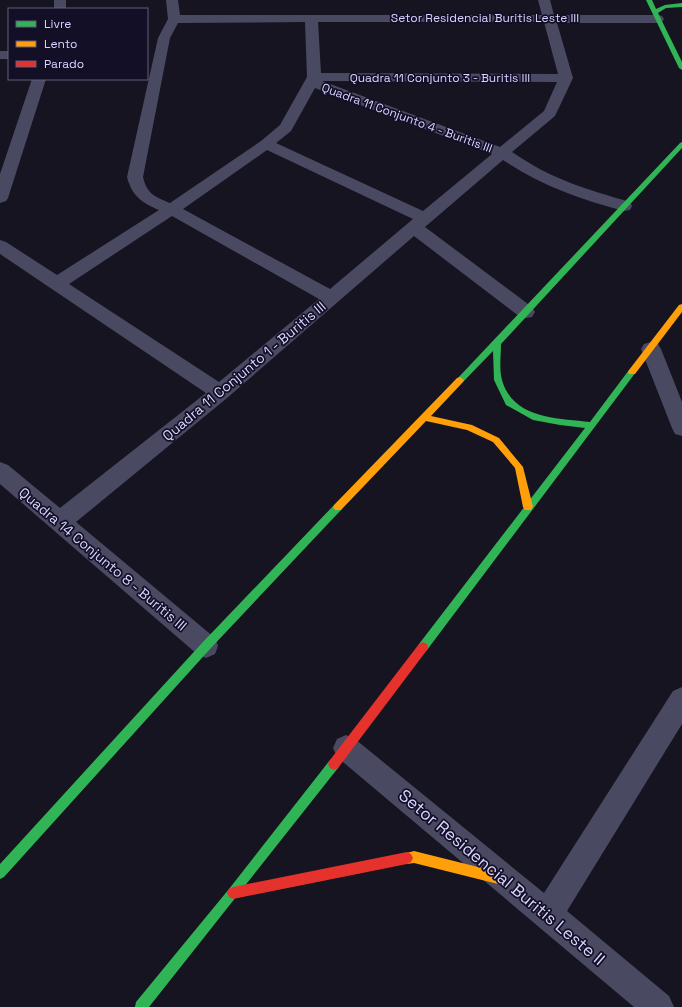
<svg xmlns="http://www.w3.org/2000/svg" width="682" height="1007" viewBox="0 0 682 1007" font-family="'Space Grotesk',sans-serif">
<style>
.lines{fill:none;stroke-linecap:round;stroke-linejoin:round}
.street{fill:#4a4962;fill-rule:evenodd}
.fast{fill:#30b455;fill-rule:evenodd}
.slow{fill:#ff9f0a;fill-rule:evenodd}
.jam{fill:#e5322d;fill-rule:evenodd}
.labels{text-anchor:middle;stroke-width:3.5;stroke-linejoin:round;paint-order:stroke}
.far-street-label{font-size:12px;fill:#d9d4ff;stroke:#130f26}
.street-label{font-size:14px;fill:#d9d4ff;stroke:#130f26}
.near-street-label{font-size:17px;fill:#d9d4ff;stroke:#130f26}
</style>
<rect width="100%" height="100%" fill="#161421"/>
<g class="lines">
<g class="street">
<rect x="54" y="0" width="12" height="9"/>
<path d="M166,0H178L180,15H542L538,0H550L554,15H658L662,16L664,19L662,22L658,23H557L573,78L555,116L512,152C551,179 585,189 630,202L632,206L630,210L624,211C581,200 540,185 503,160L425,227L532,307L535,312L532,317L526,318L520,317L414,236L227,398L76,522L215,638L218,646L215,654L206,658L197,654L0,484V462L8,465L60,508L206,393L0,254V240L6,242L57,275L159,210C142,203 132,196 127,177L158,38L168,19ZM305,22L307,77L280,125L261,141L170,203C155,197 147,194 143,177L170,38L178,23ZM318,22H544L558,74L321,73ZM322,81L557,82L544,111L500,147ZM315,88L492,154L423,211L276,143L291,131ZM267,150L413,219L330,289L183,209ZM172,216L319,299L219,382L69,284Z"/>
<rect x="0" y="51" width="9" height="8"/>
<polygon points="32,79 46,79 8,198 6,201 0,203 0,174"/>
<polygon points="651,342 658,344 661,349 682,402 682,436 675,434 672,428 641,349 644,344"/>
<polygon points="682,687 682,724 567,911 669,996 674,1007 634,1007 337,757 333,748 337,739 346,735 355,739 544,893 673,691"/>
</g>
<g class="fast">
<polygon points="646,0 652,0 656,9 665,5 682,3 682,7 666,8 658,13 682,62 682,70 679,68"/>
<path d="M682,142V148L501,344C501,355 499,370 502,380C513,419 557,418 590,422L629,370H635L636,372L427,650L423,652L419,650L418,647L419,644L585,428L560,425L533,420L506,405L494,380L493,351L463,382L460,383L456,380L680,143Z"/>
<polygon points="338,503 341,504 343,507 341,510 210,649 4,877 0,879 0,864 202,643 335,504"/>
<polygon points="334,758 338,760 340,764 338,768 149,1007 135,1007 136,1002 229,889 330,760"/>
</g>
<g class="slow">
<polygon points="682,304 682,312 635,374 629,374 628,372 629,370 679,305"/>
<polygon points="460,377 464,380 463,382 431,416 472,425 499,438 523,467 533,507 531,510 525,510 523,507 515,468 493,442 467,430 426,421 341,510 335,510 333,507 335,504 457,378"/>
<polygon points="414,851 502,873 506,875 508,879 506,883 502,885 414,863 407,864 403,862 401,858 403,854"/>
</g>
<g class="jam">
<polygon points="423,642 427,644 428,647 427,650 338,768 334,770 330,768 328,764 330,760 419,644"/>
<polygon points="407,852 411,854 413,858 411,862 407,864 233,899 229,897 227,893 229,889 233,887"/>
</g>
</g>
<g class="labels">
<g class="far-street-label">
<text x="485" y="22">Setor Residencial Buritis Leste III</text>
<text x="440" y="82">Quadra 11 Conjunto 3 - Buritis III</text>
<text transform="translate(407 118) rotate(20)" y="4">Quadra 11 Conjunto 4 - Buritis III</text>
</g>
<g class="street-label">
<text transform="translate(244 371) rotate(-40)" y="5">Quadra 11 Conjunto 1 - Buritis III</text>
<text transform="translate(103 559) rotate(40)" y="5">Quadra 14 Conjunto 8 - Buritis III</text>
</g>
<g class="near-street-label">
<text transform="translate(502 877) rotate(40)" y="6">Setor Residencial Buritis Leste II</text>
</g>
</g>
<rect x="8" y="8" width="140" height="72" fill="#130f26" stroke="#625e7d"/>
<rect x="16" y="21" width="20" height="6" fill="#30b455" stroke="#625e7d"/>
<text x="44" y="28" font-size="12" fill="#d9d4ff">Livre</text>
<rect x="16" y="41" width="20" height="6" fill="#ff9f0a" stroke="#625e7d"/>
<text x="44" y="48" font-size="12" fill="#d9d4ff">Lento</text>
<rect x="16" y="61" width="20" height="6" fill="#e5322d" stroke="#625e7d"/>
<text x="44" y="68" font-size="12" fill="#d9d4ff">Parado</text>
</svg>
